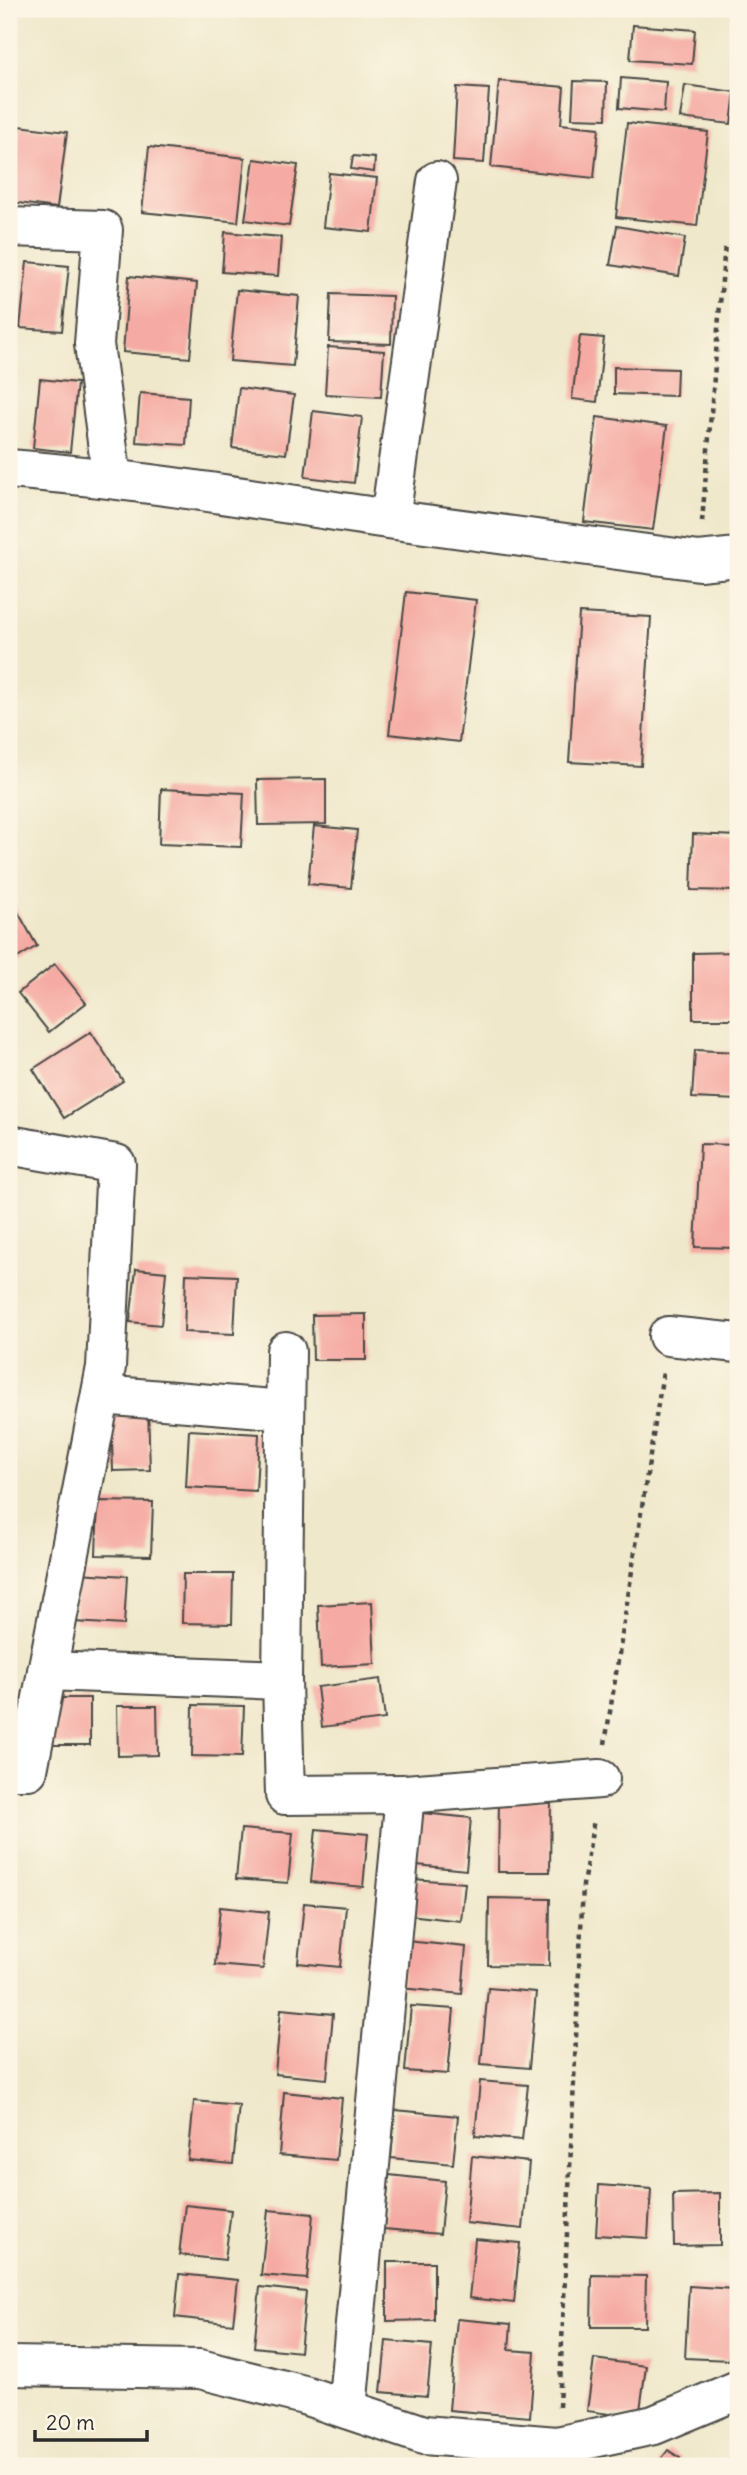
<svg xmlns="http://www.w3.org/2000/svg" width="747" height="2475" viewBox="0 0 747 2475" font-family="Delius,sans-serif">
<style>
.building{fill:#f5aaa3}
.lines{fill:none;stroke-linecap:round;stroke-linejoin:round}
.street-casing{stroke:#484743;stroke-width:42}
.path{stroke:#484743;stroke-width:4.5;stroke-dasharray:5 5;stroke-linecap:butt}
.street{stroke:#fff;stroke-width:38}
</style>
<rect width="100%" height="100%" fill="#fcf5e5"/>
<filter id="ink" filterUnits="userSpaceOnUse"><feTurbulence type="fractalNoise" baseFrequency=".0143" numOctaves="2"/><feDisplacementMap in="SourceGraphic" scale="14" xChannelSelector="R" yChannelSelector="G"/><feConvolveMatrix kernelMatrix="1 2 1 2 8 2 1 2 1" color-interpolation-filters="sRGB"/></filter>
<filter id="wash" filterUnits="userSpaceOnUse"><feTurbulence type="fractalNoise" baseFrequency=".00686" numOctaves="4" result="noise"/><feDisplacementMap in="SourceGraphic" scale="28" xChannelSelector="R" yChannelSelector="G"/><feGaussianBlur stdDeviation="1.57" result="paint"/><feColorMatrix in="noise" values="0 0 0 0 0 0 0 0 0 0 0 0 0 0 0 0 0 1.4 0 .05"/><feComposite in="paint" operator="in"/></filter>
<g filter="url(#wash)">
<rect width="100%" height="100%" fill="#efe8cb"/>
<g id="blocks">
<g class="building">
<polygon points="633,25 695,30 692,64 630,60"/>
<polygon points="621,78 666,82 664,112 619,108"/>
<polygon points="499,81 564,87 561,124 599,128 594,178 491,167"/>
<polygon points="574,81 607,82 606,119 572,118"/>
<polygon points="685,85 735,92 731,124 680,118"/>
<polygon points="457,87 489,89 484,163 453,161"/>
<polygon points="627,123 708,132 697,226 616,217"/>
<polygon points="19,126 67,132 57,208 10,202"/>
<polygon points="149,147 245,158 238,222 142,212"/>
<polygon points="353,156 375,158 374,172 351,169"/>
<polygon points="254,159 298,165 289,226 245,220"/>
<polygon points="329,173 377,178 371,232 323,227"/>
<polygon points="617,226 685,238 679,276 610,265"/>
<polygon points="225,232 281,237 278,276 222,272"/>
<polygon points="27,262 69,266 62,331 20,328"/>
<polygon points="129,276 197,283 190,358 123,352"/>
<polygon points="237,290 299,296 293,366 230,361"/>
<polygon points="331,294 392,296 391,344 329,342"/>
<polygon points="580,336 604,338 597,402 572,399"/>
<polygon points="328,347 384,351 381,397 325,394"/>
<polygon points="614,367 677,369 676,396 614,394"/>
<polygon points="40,379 77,383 70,452 33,448"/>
<polygon points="239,388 294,395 286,454 232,448"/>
<polygon points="140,393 189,397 186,445 136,442"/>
<polygon points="313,411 362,417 354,483 305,477"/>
<polygon points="597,417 667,426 653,530 584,522"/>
<polygon points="406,592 476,600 459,742 389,734"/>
<polygon points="579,613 651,617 641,766 569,762"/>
<polygon points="326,779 326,824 258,825 257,780"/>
<polygon points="161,789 244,793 241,847 159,844"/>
<polygon points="314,826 357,830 351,888 308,884"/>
<polygon points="693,834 738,836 738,891 691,890"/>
<polygon points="14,905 37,946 9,963 9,908"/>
<polygon points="738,952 738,1019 693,1019 693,953"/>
<polygon points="55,964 86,1003 49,1032 18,993"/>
<polygon points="91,1032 123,1081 64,1118 33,1069"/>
<polygon points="695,1050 738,1052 738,1100 692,1098"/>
<polygon points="700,1144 738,1145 738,1248 695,1247"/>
<polygon points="136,1269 166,1272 161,1325 130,1322"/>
<polygon points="186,1274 237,1276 234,1334 184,1332"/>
<polygon points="366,1314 366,1360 313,1360 312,1315"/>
<polygon points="148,1409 150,1470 113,1471 111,1410"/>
<polygon points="189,1430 259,1434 256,1491 186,1487"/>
<polygon points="98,1501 153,1502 151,1556 96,1555"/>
<polygon points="77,1573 127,1576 124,1625 74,1622"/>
<polygon points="183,1574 233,1574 232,1624 182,1623"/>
<polygon points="372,1602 375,1664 321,1667 318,1605"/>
<polygon points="380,1679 385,1719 322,1727 317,1687"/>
<polygon points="52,1698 90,1698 90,1745 53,1745"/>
<polygon points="193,1705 244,1706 242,1757 192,1756"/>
<polygon points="117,1706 157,1706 158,1755 118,1756"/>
<polygon points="499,1798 551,1798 550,1872 498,1872"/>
<polygon points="422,1813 471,1818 466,1870 417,1865"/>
<polygon points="241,1829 293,1833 288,1883 236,1879"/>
<polygon points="316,1829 368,1834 363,1887 311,1882"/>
<polygon points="412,1879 465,1883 461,1921 409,1915"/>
<polygon points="489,1898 550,1899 549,1966 488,1965"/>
<polygon points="304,1903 346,1907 340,1967 298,1963"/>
<polygon points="220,1907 269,1912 263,1969 215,1965"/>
<polygon points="406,1941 466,1947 462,1994 401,1988"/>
<polygon points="488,1988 536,1992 529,2068 481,2064"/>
<polygon points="411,2006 454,2009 448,2074 405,2071"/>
<polygon points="281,2009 333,2014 327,2079 275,2074"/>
<polygon points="480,2081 528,2085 522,2140 475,2136"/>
<polygon points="284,2092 342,2098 336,2160 279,2155"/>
<polygon points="194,2101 239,2105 233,2164 188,2160"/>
<polygon points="395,2110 458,2116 453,2164 391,2158"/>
<polygon points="472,2156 529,2162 523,2229 466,2223"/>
<polygon points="389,2175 445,2181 440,2234 384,2229"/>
<polygon points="599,2185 651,2189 648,2238 596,2235"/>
<polygon points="720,2193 720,2245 674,2246 673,2194"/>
<polygon points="185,2205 231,2210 225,2260 179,2255"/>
<polygon points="268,2210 313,2214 307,2279 261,2275"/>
<polygon points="475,2239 520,2243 514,2303 469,2298"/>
<polygon points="387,2262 434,2262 434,2320 387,2321"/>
<polygon points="179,2274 238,2280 233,2324 175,2317"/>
<polygon points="592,2275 646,2276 645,2327 591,2327"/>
<polygon points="689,2286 734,2289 729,2360 685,2358"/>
<polygon points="260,2287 306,2292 300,2352 254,2347"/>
<polygon points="457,2319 511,2324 509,2350 535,2352 530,2417 449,2410"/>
<polygon points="386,2341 432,2345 427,2396 381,2392"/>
<polygon points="594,2359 646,2366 639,2418 587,2411"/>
<polygon points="668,2450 680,2458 675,2466 656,2466"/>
</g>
</g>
</g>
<g filter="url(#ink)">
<use href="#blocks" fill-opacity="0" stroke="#484743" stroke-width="2"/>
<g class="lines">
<defs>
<g id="street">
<polyline points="9,227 103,230 94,344 112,479"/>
<path d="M9,469C136,479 262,500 388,519C492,534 596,547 699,561L738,557"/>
<polyline points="390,519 437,181"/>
<polyline points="9,1145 116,1164 106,1367 28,1770 9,1770"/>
<polyline points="668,1336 738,1343"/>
<polyline points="286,1351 282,1680 285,1795 405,1794 347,2409"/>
<polyline points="101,1395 285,1410"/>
<polyline points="47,1671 282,1680"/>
<polyline points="405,1794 600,1779"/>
<polyline points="9,2366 200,2369 304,2395 424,2435 557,2446 654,2425 738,2390"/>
</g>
</defs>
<use href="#street" class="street-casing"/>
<g class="path">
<polyline points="702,522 725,244"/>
<polyline points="605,1744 663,1372"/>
<polyline points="559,2407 583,1885 594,1819"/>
</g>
<use href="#street" class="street"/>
</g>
</g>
<rect width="747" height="2475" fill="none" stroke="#fcf5e5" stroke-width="35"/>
<path d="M35 2430v10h112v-10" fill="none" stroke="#2b2b2b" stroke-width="3.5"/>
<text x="46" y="2430" font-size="21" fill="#2b2b2b" stroke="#fcf5e5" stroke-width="5" paint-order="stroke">20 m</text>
</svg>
